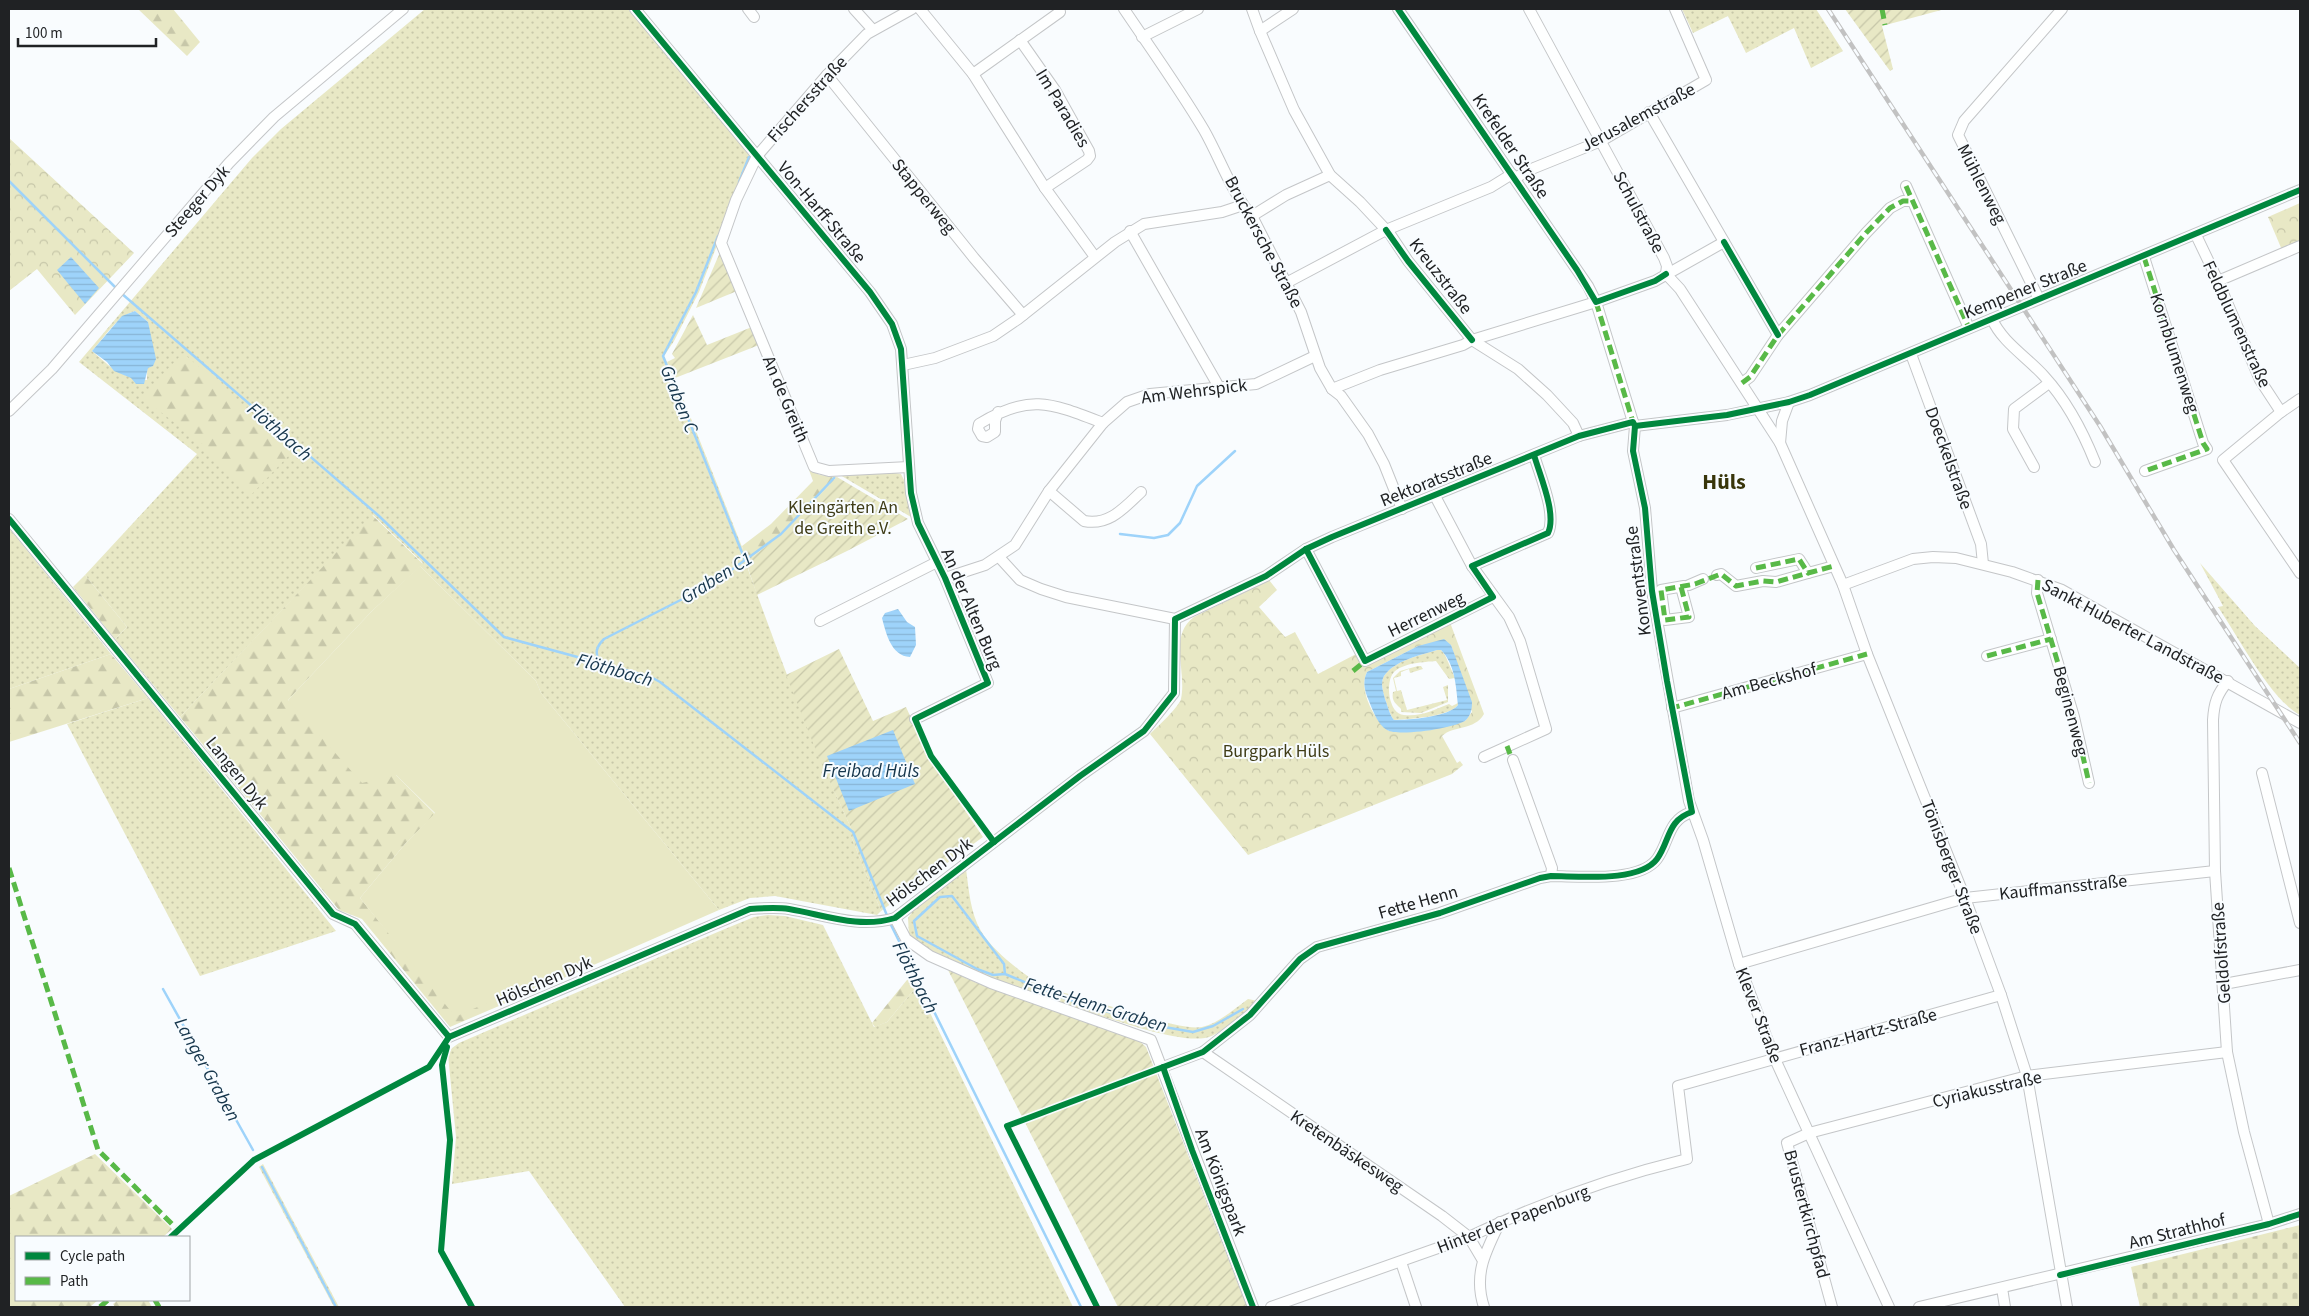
<svg xmlns="http://www.w3.org/2000/svg" width="2309" height="1316" viewBox="0 0 2309 1316" font-family="'Source Sans 3',sans-serif">
<style>
.grass{fill:url(#grass-dots);fill-rule:evenodd}
.forest{fill:url(#forest-firs)}
.cemetery{fill:url(#cemetery-stones)}
.park{fill:url(#park-crowns);fill-rule:evenodd}
.garden{fill:url(#garden-furrows)}
.pitch{fill:#e8e8c5}
.water{fill:url(#water-rules);fill-rule:evenodd}
.lines{fill:none;stroke-linecap:round;stroke-linejoin:round}
.stream{stroke:#9ed3fa;stroke-width:2.5}
.minor-casing{stroke:#c4c6c8;stroke-width:12}
.minor{stroke:#feffff;stroke-width:10}
.rail-casing{stroke:#c2c2c2;stroke-width:4.5}
.rail{stroke:#f8fcff;stroke-width:2.5;stroke-dasharray:8;stroke-linecap:butt}
.quiet{stroke:#58b947;stroke-width:5;stroke-dasharray:10 5;stroke-linecap:butt}
.cycleway-casing{stroke:#f8fcff;stroke-width:9}
.cycleway{stroke:#00873e;stroke-width:6}
.labels{text-anchor:middle;stroke-width:4;stroke-linejoin:round;paint-order:stroke}
.street-label{font-size:18px;fill:#202224;stroke:#f8fcff}
.park-label{font-size:18px;fill:#3f3c17;stroke:#f8fcff}
.water-label{font-size:19px;font-style:italic;fill:#16364c;stroke:#f8fcff}
.district-label{font-size:22px;font-weight:bold;fill:#38350a;stroke:#f8fcff}
</style>
<defs>
<pattern id="grass-dots" width="8" height="8" patternUnits="userSpaceOnUse" patternTransform="scale(1.25)"><rect width="8" height="8" fill="#e8e8c5"/><path d="M2 2h.1M6 6h.1" fill="none" stroke="#c7c7a9" stroke-width="1.8" stroke-linecap="round"/></pattern>
<pattern id="forest-firs" width="22" height="20" patternUnits="userSpaceOnUse" patternTransform="scale(1.25)"><rect width="22" height="20" fill="#e8e8c5"/><path d="M5 1l3.5 6h-7zM16 11l3.5 6h-7z" fill="#c7c7a9"/></pattern>
<pattern id="cemetery-stones" width="16" height="16" patternUnits="userSpaceOnUse" patternTransform="scale(1.25)"><rect width="16" height="16" fill="#e8e8c5"/><path d="M2 7V4a2 2 0 0 1 4 0v3zM10 15v-3a2 2 0 0 1 4 0v3z" fill="#c7c7a9"/></pattern>
<pattern id="park-crowns" width="20" height="18" patternUnits="userSpaceOnUse" patternTransform="scale(1.25)"><rect width="20" height="18" fill="#e8e8c5"/><path d="M2 6a3 3 0 1 1 6 0M12 15a3 3 0 1 1 6 0" fill="none" stroke="#c7c7a9"/></pattern>
<pattern id="garden-furrows" width="10" height="10" patternUnits="userSpaceOnUse" patternTransform="scale(1.25)"><rect width="10" height="10" fill="#e8e8c5"/><path d="M-1 1l2-2M0 10L10 0M9 11l2-2" fill="none" stroke="#c7c7a9"/></pattern>
<pattern id="water-rules" width="6" height="5" patternUnits="userSpaceOnUse" patternTransform="scale(1.25)"><rect width="6" height="5" fill="#9ed3fa"/><path d="M0 2.5h6" fill="none" stroke="#88b5d6"/></pattern>
</defs>
<rect width="100%" height="100%" fill="#f9fcfe"/>
<g class="grass">
<path d="M425,9H628L751,157L699,292L674,341L664,356L675,378L746,557L744,558C777,650 810,740 851,828V836L881,911L877,915L775,896L750,898L719,910L541,693L536,681L420,566L423,563L373,515L180,717L115,639L127,627L85,575L197,454L79,362L252,158L281,129ZM135,311L148,322L147,380C118,376 113,369 92,351C105,337 116,317 135,311Z"/>
<polygon points="1682,9 1816,9 1843,51 1811,68 1794,28 1746,53 1728,16 1693,33"/>
<polygon points="895,473 901,474 904,480 911,517 840,475"/>
<polygon points="9,528 111,654 9,689"/>
<path d="M2200,563L2255,626L2300,668V715C2270,699 2238,636 2218,607L2223,606Z"/>
<path d="M1437,650H1441L1445,655L1455,678L1449,679L1436,661C1424,662 1403,663 1394,672C1385,681 1388,714 1404,715C1421,717 1433,710 1449,704L1452,706L1458,703V705C1449,717 1409,719 1394,720C1389,714 1388,706 1385,699C1383,691 1380,683 1384,676C1395,660 1421,655 1437,650Z"/>
<path d="M1418,666H1421L1423,669L1410,673L1409,669L1401,672V676L1394,678L1397,691L1401,690L1407,710L1447,700L1443,687L1448,685V702L1421,713L1401,712V709C1397,704 1391,702 1393,692L1396,691L1393,678L1400,671Z"/>
<polygon points="148,698 336,931 200,976 67,724"/>
<path d="M966,869C969,890 970,912 981,931C992,950 1022,974 1041,984C1054,991 1070,994 1084,998C1109,1005 1180,1031 1202,1027C1219,1023 1234,1009 1248,999L1258,1001C1245,1012 1221,1035 1205,1038C1177,1042 1128,1024 1101,1016C1039,996 960,976 909,935L908,918L915,908Z"/>
<polygon points="768,915 785,916 823,925 874,1027 887,1022 917,986 1073,1307 625,1307 529,1171 452,1184 456,1137 448,1055 452,1048 459,1043 720,931 754,917"/>
<polygon points="263,1164 339,1307 334,1307 259,1167"/>
</g>
<g class="forest">
<polygon points="138,9 173,9 200,42 187,56"/>
<polygon points="183,353 294,450 251,495 202,449 205,446 141,397"/>
<polygon points="809,470 820,475 837,477 782,534 746,562 742,546 771,524 813,481"/>
<polygon points="372,515 423,564 372,611 288,700 396,775 435,814 405,844 360,898 456,1015 567,968 572,968 574,970 573,974 450,1027 362,919 339,910 180,717"/>
<polygon points="85,575 127,627 115,639 73,587"/>
<polygon points="111,654 148,698 9,742 9,689"/>
<polygon points="911,975 917,986 887,1022 875,1027 872,1023"/>
<polygon points="95,1154 172,1229 163,1237 16,1237 16,1300 98,1300 90,1307 9,1307 9,1196"/>
<polygon points="118,1300 148,1300 152,1307 115,1307 113,1304"/>
</g>
<polygon class="cemetery" points="2300,1225 2300,1307 2140,1307 2131,1267"/>
<g class="park">
<polygon points="9,138 134,253 75,315 37,269 9,291"/>
<polygon points="2300,203 2300,243 2282,250 2268,217"/>
<path d="M1269,580L1277,590L1259,607L1285,637L1295,632L1318,674L1358,653L1365,666L1447,624L1451,625L1484,714C1474,731 1454,725 1442,736L1457,763L1460,761L1463,765L1452,774L1248,855L1150,734C1157,727 1179,707 1181,699C1187,671 1168,636 1194,617ZM1451,645L1472,712L1465,721L1446,726L1389,731C1374,720 1358,690 1367,672L1418,646Z"/>
</g>
<g class="garden">
<polygon points="1845,9 1945,9 1882,26 1893,69 1890,71"/>
<polygon points="721,250 737,291 696,308"/>
<polygon points="693,315 707,345 752,327 759,345 675,378 667,362 675,358 672,354"/>
<polygon points="837,477 908,519 847,551 757,595 746,562 782,534"/>
<polygon points="839,649 873,721 906,707 929,757 983,837 881,911 851,836 851,828 819,758 786,675"/>
<polygon points="948,970 977,983 1137,1039 1146,1047 1247,1307 1118,1307"/>
</g>
<polygon class="pitch" points="420,566 536,681 541,693 719,910 573,974 572,968 567,968 457,1016 453,1014 360,898 405,844 435,813 396,775 362,783 288,700 372,611"/>
<g class="water">
<polygon points="71,257 99,288 85,304 57,270"/>
<polygon points="135,311 148,322 156,359 153,366 148,368 144,384 136,384 131,378 114,371 107,362 92,351 122,316"/>
<path d="M898,609L907,622L915,627L916,645L910,657C891,656 886,633 882,618L885,613Z"/>
<path d="M1444,639L1451,645L1472,702C1472,709 1471,715 1466,720C1457,728 1398,737 1387,730C1378,725 1373,711 1369,701C1365,692 1362,682 1367,672L1418,646ZM1437,650H1441C1455,664 1456,686 1458,705C1449,717 1409,720 1394,720C1389,714 1388,706 1385,699C1383,691 1380,683 1384,676C1395,660 1421,655 1437,650Z"/>
<polygon points="893,730 915,784 849,811 827,756"/>
</g>
<g class="lines">
<g class="stream">
<polyline points="9,181 117,289"/>
<polyline points="739,182 749,157"/>
<polyline points="718,236 696,292 663,356 745,560"/>
<polyline points="121,293 379,516 504,637 651,677 660,682 853,832 888,918"/>
<polyline points="1120,534 1154,538 1168,535 1180,523 1197,486 1235,451"/>
<path d="M599,663C595,652 596,647 604,639L712,584L781,534L834,478"/>
<polyline points="890,923 1081,1307"/>
<polyline points="1005,974 1004,964 952,896 940,897 914,921 917,936 977,969 993,975 1005,974 1064,998 1147,1024 1193,1032 1213,1026 1243,1009"/>
<polyline points="163,989 253,1150"/>
<polyline points="262,1167 336,1307"/>
</g>
<defs>
<g id="minor">
<polyline points="635,9 870,292 892,324 901,349 911,493 918,523 945,578 988,683 915,719"/>
<polyline points="748,9 754,17"/>
<polyline points="854,9 873,30"/>
<polyline points="920,9 973,74 1045,188 1095,257"/>
<path d="M1124,9C1151,49 1179,88 1204,130C1220,158 1231,192 1252,216L1301,312L1320,368L1332,389L1341,396L1368,434L1384,464L1402,509"/>
<polyline points="1252,9 1260,31 1294,110 1330,175 1360,202 1390,234 1408,261 1472,340 1518,369 1547,395 1573,423 1579,436"/>
<polyline points="1398,9 1588,286 1596,302 1633,422"/>
<polyline points="1529,9 1664,258 1667,266 1666,274"/>
<polyline points="1260,31 1293,9"/>
<polyline points="1142,37 1198,9"/>
<polyline points="1020,40 1055,90 1089,151 1090,156 1087,160 1045,188"/>
<polyline points="973,74 1060,12"/>
<polyline points="827,75 974,258 1023,315"/>
<polyline points="1649,112 1778,335"/>
<polyline points="1515,178 1534,168 1601,141 1706,80 1675,9"/>
<polyline points="1906,186 1969,328"/>
<polyline points="1252,216 1286,195 1330,175"/>
<polyline points="1130,231 1219,387"/>
<polyline points="2196,235 2218,281 2260,380 2281,412"/>
<polyline points="2144,257 2203,443 2207,449 2145,471"/>
<polyline points="1666,274 1680,289 1780,443 1843,585 1867,654 1965,898 2001,995 2027,1076 2067,1307"/>
<polyline points="2218,281 2300,246"/>
<polyline points="1288,282 1386,230 1491,187 1512,174"/>
<polyline points="2039,299 1958,135 1964,121 2062,9"/>
<path d="M1992,319C2002,342 2027,357 2044,376C2066,400 2083,432 2095,462"/>
<polyline points="1911,354 1981,544 1983,564"/>
<polyline points="903,365 935,358 993,336 1018,319 1115,242 1144,224 1222,212 1243,205"/>
<polyline points="1742,383 1750,377 1778,335 1866,233 1890,208 1903,201 1912,201"/>
<polyline points="1332,389 1380,370 1463,345 1472,340 1596,302 1655,281 1724,242"/>
<polyline points="2300,399 2281,412 2223,460 2300,573"/>
<polyline points="9,411 52,369 229,163 274,117 403,9"/>
<path d="M998,412L995,421V432L987,437L982,436L978,429L979,424C1029,393 1051,403 1103,423"/>
<polyline points="1635,426 1633,451 1645,508 1652,591 1689,801 1703,840 1739,964 1774,1057 1889,1307"/>
<polyline points="1635,426 1727,415 1789,402 1810,395 2300,190"/>
<polyline points="1780,443 1782,421 1789,402"/>
<polyline points="909,467 829,471 814,467 721,243 736,200 757,156 827,75 867,34 912,9"/>
<polyline points="2034,467 2013,429 2014,409 2049,383"/>
<path d="M1049,491L1084,521C1109,526 1124,508 1141,492"/>
<polyline points="1435,496 1472,566 1509,617 1520,641 1546,729 1484,757"/>
<path d="M9,519L333,914L355,924L449,1037L750,909C763,908 777,907 789,909C825,915 859,929 895,918L1080,776L1144,731L1174,693L1175,619"/>
<polyline points="1306,549 1365,661 1493,597"/>
<polyline points="999,557 1020,580 1041,589 1066,597 1175,619 1266,576 1306,549 1332,537 1579,436 1633,422 1635,426"/>
<path d="M1472,566L1548,533C1557,514 1540,476 1534,455"/>
<polyline points="1756,568 1799,559 1808,573 1834,566"/>
<polyline points="1717,575 1721,574 1736,586 1763,581 1776,582 1808,573"/>
<polyline points="945,578 985,565 1015,545 1049,491 1103,423 1127,402 1150,394 1256,384 1315,356"/>
<polyline points="2038,580 2037,593 2074,717 2089,783"/>
<polyline points="1689,585 1703,579"/>
<polyline points="1843,585 1913,559 1933,557 1956,558 2012,572 2062,590 2300,723"/>
<polyline points="1681,587 1689,617 1665,620 1661,590 1684,586"/>
<polyline points="820,621 937,562"/>
<polyline points="1987,656 2051,639"/>
<path d="M2228,681C2217,694 2214,703 2213,720L2215,871L2227,1052L2244,1132L2269,1224"/>
<polyline points="1672,708 1867,654"/>
<polyline points="1513,760 1552,868 1551,876"/>
<polyline points="2262,773 2300,923"/>
<polyline points="895,918 906,939 930,956 991,983 1151,1040 1253,1307"/>
<polyline points="1739,964 1965,898 2215,871"/>
<polyline points="2224,984 2300,970"/>
<polyline points="1203,1052 1442,1216 1469,1237 1482,1259"/>
<path d="M1163,1067L1203,1052L1250,1015L1300,959L1317,947L1440,913L1540,878L1551,876C1578,876 1639,883 1657,859C1670,841 1667,820 1692,812"/>
<polyline points="1401,1262 1416,1307"/>
<polyline points="2002,1288 2005,1307"/>
<path d="M1271,1307L1469,1237C1538,1204 1613,1177 1687,1159L1678,1086L2001,995"/>
<path d="M1484,1307C1473,1274 1486,1251 1500,1222"/>
<polyline points="1832,1307 1787,1143 1809,1133 2027,1076 2227,1052"/>
<polyline points="1919,1307 2269,1224 2300,1214"/>
</g>
</defs>
<use href="#minor" class="minor-casing"/>
<use href="#minor" class="minor"/>
<defs>
<polyline id="rail" points="1828,9 2100,426 2174,550 2300,743"/>
</defs>
<use href="#rail" class="rail-casing"/>
<use href="#rail" class="rail"/>
<g class="quiet">
<polyline points="1882,9 1885,25"/>
<polyline points="1906,186 1969,328"/>
<polyline points="2144,257 2203,443 2207,449 2145,471"/>
<polyline points="1596,302 1633,422"/>
<polyline points="1742,383 1750,377 1778,335 1866,233 1890,208 1903,201 1912,201"/>
<polyline points="1756,568 1799,559 1808,573 1834,566"/>
<polyline points="2038,580 2037,593 2074,717 2089,783"/>
<polyline points="1681,587 1689,617 1665,620 1661,590 1695,584 1721,574 1736,586 1763,581 1776,582 1808,573"/>
<polyline points="1987,656 2051,639"/>
<polyline points="1353,671 1365,661"/>
<polyline points="1671,706 1672,708 1867,654"/>
<polyline points="1507,746 1510,754"/>
<polyline points="9,868 98,1150 178,1230"/>
<polyline points="155,1300 159,1307"/>
<polyline points="100,1307 108,1300"/>
</g>
<defs>
<g id="cycleway">
<polyline points="635,9 870,292 892,324 901,349 911,493 918,523 945,578 988,683 915,719 931,756 994,842"/>
<polyline points="1398,9 1577,270 1596,302 1655,281 1666,274"/>
<polyline points="1386,230 1408,261 1472,340"/>
<polyline points="1724,242 1778,335"/>
<polyline points="1635,426 1727,415 1789,402 1810,395 2300,190"/>
<polyline points="9,519 333,914 355,924 449,1037"/>
<path d="M1306,549L1365,661L1493,597L1472,566L1548,533C1557,514 1540,476 1534,455"/>
<polyline points="447,1047 442,1065 450,1140 441,1251 472,1307"/>
<polyline points="1163,1067 1192,1150 1253,1307"/>
<path d="M171,1237L254,1160L429,1067L449,1037L750,909C763,908 777,907 789,909C825,915 859,929 895,918L1080,776L1144,731L1174,693L1175,619L1266,576L1306,549L1332,537L1579,436L1633,422L1635,426"/>
<polyline points="2060,1275 2269,1224 2300,1214"/>
<path d="M1097,1307L1007,1126L1203,1052L1250,1015L1300,959L1317,947L1440,913L1540,878L1551,876C1578,876 1639,883 1657,859C1670,841 1667,820 1692,812L1667,681L1652,591L1645,508L1633,451L1635,426"/>
</g>
</defs>
<use href="#cycleway" class="cycleway-casing"/>
<use href="#cycleway" class="cycleway"/>
</g>
<g class="labels">
<g class="street-label">
<text transform="translate(807 99) rotate(-48)" y="6">Fischersstraße</text>
<text transform="translate(1063 108) rotate(59)" y="6">Im Paradies</text>
<text transform="translate(1638 117) rotate(-28)" y="6">Jerusalemstraße</text>
<text transform="translate(1511 146) rotate(56)" y="6">Krefelder Straße</text>
<text transform="translate(1982 184) rotate(63)" y="6">Mühlenweg</text>
<text transform="translate(924 196) rotate(51)" y="6">Stapperweg</text>
<text transform="translate(197 201) rotate(-49)" y="6">Steeger Dyk</text>
<text transform="translate(822 212) rotate(50)" y="6">Von-Harff-Straße</text>
<text transform="translate(1639 212) rotate(62)" y="6">Schulstraße</text>
<text transform="translate(1264 242) rotate(62)" y="6">Bruckersche Straße</text>
<text transform="translate(1441 276) rotate(52)" y="6">Kreuzstraße</text>
<text transform="translate(2025 289) rotate(-22)" y="6">Kempener Straße</text>
<text transform="translate(2237 324) rotate(65)" y="6">Feldblumenstraße</text>
<text transform="translate(2175 353) rotate(72)" y="6">Kornblumenweg</text>
<text transform="translate(1194 391) rotate(-7)" y="6">Am Wehrspick</text>
<text transform="translate(786 399) rotate(67)" y="6">An de Greith</text>
<text transform="translate(1949 458) rotate(70)" y="6">Doeckelstraße</text>
<text transform="translate(1436 479) rotate(-22)" y="6">Rektoratsstraße</text>
<text transform="translate(1638 581) rotate(-97)" y="6">Konventstraße</text>
<text transform="translate(972 609) rotate(67)" y="6">An der Alten Burg</text>
<text transform="translate(1426 614) rotate(-26)" y="6">Herrenweg</text>
<text transform="translate(2133 631) rotate(28)" y="6">Sankt Huberter Landstraße</text>
<text transform="translate(1769 681) rotate(-15)" y="6">Am Beckshof</text>
<text transform="translate(2071 711) rotate(75)" y="6">Beginenweg</text>
<text transform="translate(237 773) rotate(51)" y="6">Langen Dyk</text>
<text transform="translate(1952 867) rotate(69)" y="6">Tönisberger Straße</text>
<text transform="translate(929 872) rotate(-37)" y="6">Hölschen Dyk</text>
<text transform="translate(2063 887) rotate(-6)" y="6">Kauffmansstraße</text>
<text transform="translate(1418 902) rotate(-16)" y="6">Fette Henn</text>
<text transform="translate(2221 953) rotate(-94)" y="6">Geldolfstraße</text>
<text transform="translate(544 981) rotate(-23)" y="6">Hölschen Dyk</text>
<text transform="translate(1759 1015) rotate(69)" y="6">Klever Straße</text>
<text transform="translate(1868 1032) rotate(-15)" y="6">Franz-Hartz-Straße</text>
<text transform="translate(1987 1089) rotate(-13)" y="6">Cyriakusstraße</text>
<text transform="translate(1347 1151) rotate(34)" y="6">Kretenbäskesweg</text>
<text transform="translate(1221 1182) rotate(69)" y="6">Am Königspark</text>
<text transform="translate(1807 1214) rotate(75)" y="6">Brustertkirchpfad</text>
<text transform="translate(1513 1219) rotate(-21)" y="6">Hinter der Papenburg</text>
<text transform="translate(2177 1231) rotate(-14)" y="6">Am Strathhof</text>
</g>
<g class="park-label">
<text x="843" y="513">Kleingärten An<tspan x="843" dy="21">de Greith e.V.</tspan></text>
<text x="1276" y="757">Burgpark Hüls</text>
</g>
<g class="water-label">
<text transform="translate(680 399) rotate(68)" y="7">Graben C</text>
<text transform="translate(280 431) rotate(41)" y="7">Flöthbach</text>
<text transform="translate(716 577) rotate(-32)" y="7">Graben C1</text>
<text transform="translate(615 669) rotate(16)" y="7">Flöthbach</text>
<text x="871" y="777">Freibad Hüls</text>
<text transform="translate(916 977) rotate(63)" y="7">Flöthbach</text>
<text transform="translate(1096 1004) rotate(17)" y="7">Fette-Henn-Graben</text>
<text transform="translate(208 1069) rotate(61)" y="7">Langer Graben</text>
</g>
<g class="district-label">
<text x="1724" y="489">Hüls</text>
</g>
</g>
<rect width="2309" height="1316" fill="none" stroke="#202224" stroke-width="20"/>
<rect x="15" y="1236" width="175" height="65" fill="#f8fcff" stroke="#a2a5a7"/>
<rect x="25" y="1252" width="25" height="8" fill="#00873e" stroke="#a2a5a7"/>
<text x="60" y="1261" font-size="15" fill="#202224">Cycle path</text>
<rect x="25" y="1277" width="25" height="8" fill="#58b947" stroke="#a2a5a7"/>
<text x="60" y="1286" font-size="15" fill="#202224">Path</text>
<path d="M18 38v8h138v-8" fill="none" stroke="#202224" stroke-width="2.5"/>
<text x="25" y="38" font-size="15" fill="#202224" stroke="#f8fcff" stroke-width="4" paint-order="stroke">100 m</text>
</svg>
